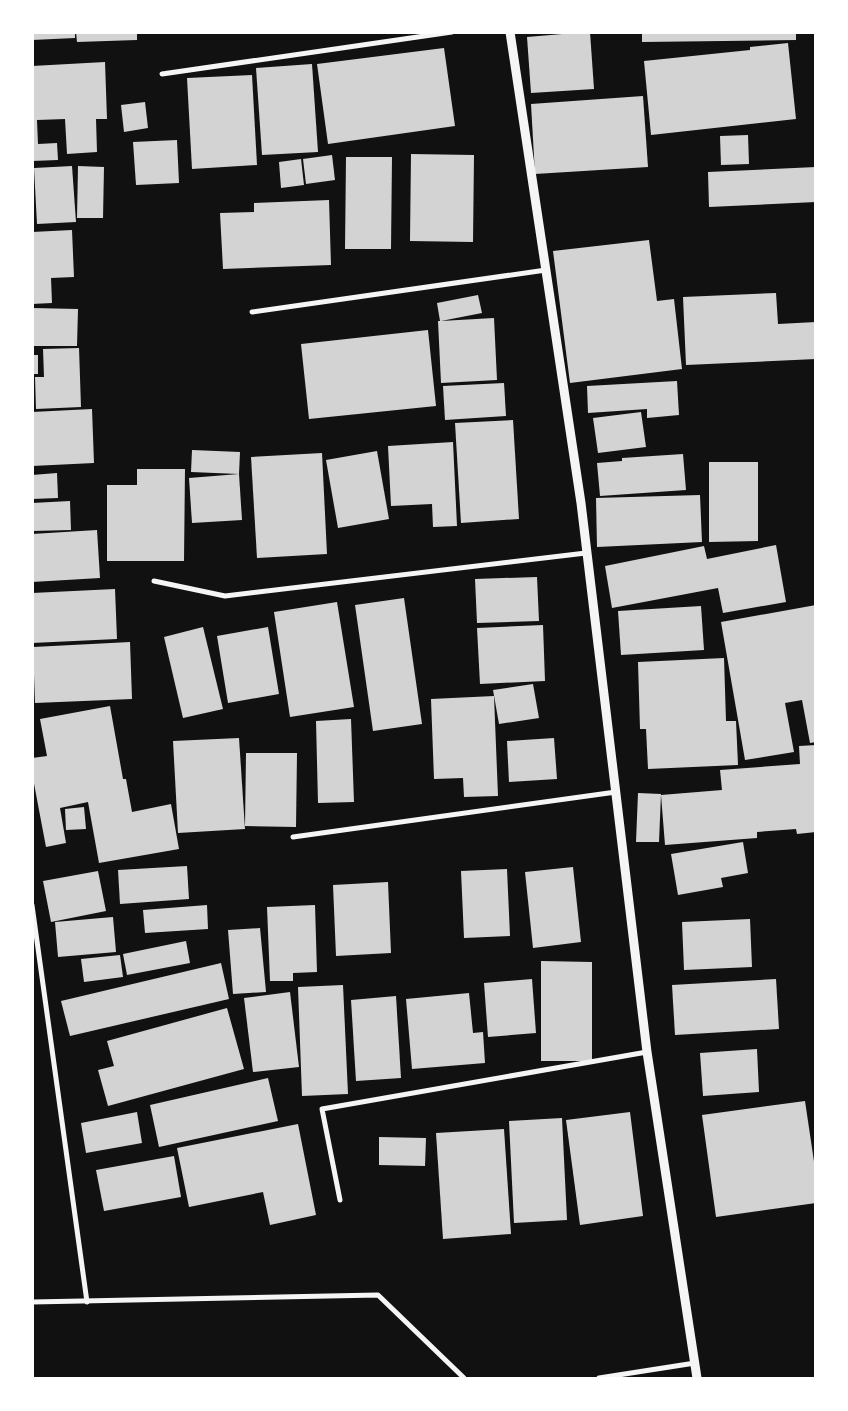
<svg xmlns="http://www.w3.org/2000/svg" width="848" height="1411" viewBox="0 0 848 1411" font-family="'PT Sans Narrow',sans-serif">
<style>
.building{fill:#d3d3d3}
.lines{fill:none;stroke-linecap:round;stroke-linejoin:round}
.minor{stroke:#f5f5f5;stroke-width:5}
.tertiary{stroke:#f5f5f5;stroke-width:9}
</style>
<rect width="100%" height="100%" fill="#111"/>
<g class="building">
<polygon points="32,32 75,32 75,38 32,40"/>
<polygon points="76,32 137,32 137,40 77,42"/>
<polygon points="586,32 590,32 594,89 531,93 527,37"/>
<polygon points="642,32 796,32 796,40 642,42"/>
<polygon points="788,43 796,119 651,135 644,61 750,50 750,47"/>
<polygon points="444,48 455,126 328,144 317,64"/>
<polygon points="105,62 107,119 96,119 97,152 67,154 65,119 37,120 38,144 57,143 58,160 32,161 32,66"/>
<polygon points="312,64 318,152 262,155 256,68"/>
<polygon points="252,75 257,165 192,169 187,78"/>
<polygon points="643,96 648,167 535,174 531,104"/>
<polygon points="145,102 148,128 124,132 121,105"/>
<polygon points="748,135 749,164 721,165 720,136"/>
<polygon points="177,140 179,183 136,185 133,142"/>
<polygon points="411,154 474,155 473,242 410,241"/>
<polygon points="332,155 335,180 306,184 303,159"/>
<polygon points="346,157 392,157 391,249 345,249"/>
<polygon points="301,159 304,185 281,188 279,162"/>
<polygon points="72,166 76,222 37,224 34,168"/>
<polygon points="78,166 104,167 103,218 77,218"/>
<polygon points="816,167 816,202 709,207 708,172"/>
<polygon points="329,200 331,265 223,269 220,213 254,212 254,203"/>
<polygon points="72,230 74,277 51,278 52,303 32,304 32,232"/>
<polygon points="649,240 657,301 674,299 682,369 570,383 553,251"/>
<polygon points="776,293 778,324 816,322 816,359 686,365 683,297"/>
<polygon points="478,295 482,313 441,321 494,318 497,380 441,383 438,321 440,321 437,303"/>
<polygon points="32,308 78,309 77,346 32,346"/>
<polygon points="428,330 436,406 309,419 301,344"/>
<polygon points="79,348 81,407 36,409 35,377 44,377 43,349"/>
<rect x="32" y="355" width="6" height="19"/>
<polygon points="677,381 679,415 647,418 647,409 588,413 587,386"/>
<polygon points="504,383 506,416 445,420 443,386"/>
<polygon points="92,409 94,463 32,466 32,412"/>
<polygon points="641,412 646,447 598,453 593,418"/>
<polygon points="513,420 519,519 461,523 455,423"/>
<polygon points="453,442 457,526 433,527 432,504 391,506 388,446"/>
<polygon points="192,450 240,452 239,474 191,472"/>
<polygon points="377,451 389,519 338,528 326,460"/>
<polygon points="322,453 327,554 257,558 251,457"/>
<polygon points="683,454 686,490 600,496 597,463 622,461 622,458"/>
<polygon points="709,462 758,462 758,541 709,542"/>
<polygon points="137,469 185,469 184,561 107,561 107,485 137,485"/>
<polygon points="57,473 58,498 32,499 32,475"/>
<polygon points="239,474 242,520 192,523 189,478"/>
<polygon points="700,495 702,542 597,547 596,498"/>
<polygon points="70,501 71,530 32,531 32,503"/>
<polygon points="97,530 100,578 32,582 32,534"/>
<polygon points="776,545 786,602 723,613 718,588 612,608 605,566 704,546 707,559"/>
<polygon points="537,577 539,621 477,623 475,579"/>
<polygon points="115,589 117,639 32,643 32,593"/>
<polygon points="404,598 422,724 373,731 355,605"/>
<polygon points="337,602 354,707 290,717 274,612"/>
<polygon points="816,605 816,742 810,743 802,700 785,703 794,752 745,760 721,622"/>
<polygon points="701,606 704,650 621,655 618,611"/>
<polygon points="543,625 545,681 480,684 477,628"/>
<polygon points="203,627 223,709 183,718 164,637"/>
<polygon points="268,627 279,694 228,703 217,636"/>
<polygon points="130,642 132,699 35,703 33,647"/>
<polygon points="724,658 726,721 736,721 738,765 648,769 646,729 640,729 638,662"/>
<polygon points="533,684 539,718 499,724 493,690"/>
<polygon points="494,696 498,796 464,797 463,778 434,779 431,699"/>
<polygon points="110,706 123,779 126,779 132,812 171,804 179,849 99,863 88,802 60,808 66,843 46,847 32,773 32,758 47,756 40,719"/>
<polygon points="351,719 354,802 318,803 316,721"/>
<polygon points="239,738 245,829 178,833 173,741"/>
<polygon points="554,738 557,779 509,782 507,741"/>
<polygon points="816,745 816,832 797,834 796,829 757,832 757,838 665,845 661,795 722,790 720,770 800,764 799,746"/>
<polygon points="246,753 297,753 296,827 245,826"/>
<polygon points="638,793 661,794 659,842 636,842"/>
<polygon points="84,807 86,829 66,830 65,809"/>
<polygon points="743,842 748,873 721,878 723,887 678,895 671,854"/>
<polygon points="187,866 189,899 120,904 118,870"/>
<polygon points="573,867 581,942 533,948 525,872"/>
<polygon points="507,869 510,936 464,938 461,871"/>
<polygon points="98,871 106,911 51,922 43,881"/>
<polygon points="388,882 391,953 336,956 333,885"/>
<polygon points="207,905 208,929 145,933 143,910"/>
<polygon points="315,905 317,972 293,973 293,981 270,981 267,907"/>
<polygon points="113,917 116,952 58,957 55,922"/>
<polygon points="750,919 752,967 684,970 682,922"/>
<polygon points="260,928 266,992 233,994 228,930"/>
<polygon points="186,941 190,963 127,975 123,954"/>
<polygon points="120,955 123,977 84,982 81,959"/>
<polygon points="541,961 592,962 592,1061 541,1061"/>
<polygon points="221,963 229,999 70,1036 61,1001"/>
<polygon points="532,979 536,1033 488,1037 484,983"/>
<polygon points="776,979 779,1029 675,1035 672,985"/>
<polygon points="343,985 348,1094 302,1096 298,987"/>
<polygon points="290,992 299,1067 253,1072 244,998"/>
<polygon points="469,993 473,1033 483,1032 485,1063 412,1069 406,999"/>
<polygon points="396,996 401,1078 356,1081 351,1000"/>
<polygon points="227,1008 244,1069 108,1106 98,1070 114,1066 107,1041"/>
<polygon points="757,1049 759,1092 703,1096 700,1053"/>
<polygon points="268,1078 278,1121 159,1147 150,1105"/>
<polygon points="805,1101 816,1175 816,1203 716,1217 702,1115"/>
<polygon points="137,1112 142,1143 86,1153 81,1123"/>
<polygon points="630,1112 643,1216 580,1225 566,1120"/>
<polygon points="562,1118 567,1220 514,1223 509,1121"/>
<polygon points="298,1124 316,1215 270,1225 263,1192 189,1207 177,1148"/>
<polygon points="504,1129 511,1234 443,1239 436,1133"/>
<polygon points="379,1137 426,1138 425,1166 379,1165"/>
<polygon points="174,1156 181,1197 104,1211 96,1170"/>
</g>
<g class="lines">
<g class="minor">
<polyline points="162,74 452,32"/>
<polyline points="252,312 546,270"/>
<polyline points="154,581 225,596 586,553"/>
<polyline points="293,837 616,792"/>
<polyline points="32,905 87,1302"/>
<polyline points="340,1200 322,1109 647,1052"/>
<polyline points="32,1302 378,1295 464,1378"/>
<polyline points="599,1378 695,1363"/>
</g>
<polyline class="tertiary" points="510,32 581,503 647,1052 697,1378"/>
</g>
<rect width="848" height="1411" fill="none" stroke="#ffffff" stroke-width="68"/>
</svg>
